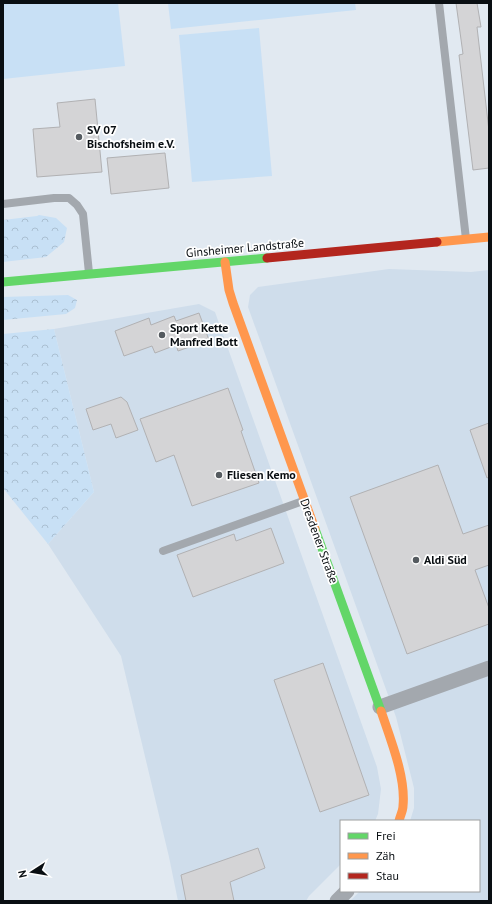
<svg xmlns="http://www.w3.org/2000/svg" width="492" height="904" viewBox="0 0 492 904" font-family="'PT Sans',sans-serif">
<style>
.built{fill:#cfddeb}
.forest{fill:url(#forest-crowns)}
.pitch{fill:#c8e0f5}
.building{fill:#d4d4d6;stroke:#b1b1b3}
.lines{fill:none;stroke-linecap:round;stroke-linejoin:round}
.lane{stroke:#a3a8ae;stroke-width:8}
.street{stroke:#a3a8ae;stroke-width:15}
.fast{stroke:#63d668;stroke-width:9}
.slow{stroke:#ff974d;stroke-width:9}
.jam{stroke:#b3261e;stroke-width:9}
.poi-dot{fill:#555b60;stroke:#fff;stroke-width:1.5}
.labels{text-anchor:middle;stroke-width:3.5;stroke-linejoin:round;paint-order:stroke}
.poi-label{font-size:12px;font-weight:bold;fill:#090e12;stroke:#fff;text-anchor:start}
.street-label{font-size:12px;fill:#090e12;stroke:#fff}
</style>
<defs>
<pattern id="forest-crowns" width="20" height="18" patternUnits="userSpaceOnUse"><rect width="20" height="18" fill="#c8e0f5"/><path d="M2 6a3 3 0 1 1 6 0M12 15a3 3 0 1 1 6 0" fill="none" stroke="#aabfd1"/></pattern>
</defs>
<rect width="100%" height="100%" fill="#e1e9f1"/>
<g class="built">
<polygon points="389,269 471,272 489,270 489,900 487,901 350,901 360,891 479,891 479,821 410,821 414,808 414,788 396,717 248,307 250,295 258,287"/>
<polygon points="199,304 215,312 377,767 381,789 378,814 375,821 341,821 341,864 309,896 306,901 178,901 169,857 121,656 48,544 94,492 54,329"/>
</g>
<g class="forest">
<polygon points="39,215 56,218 67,228 64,242 46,257 3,262 3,220 37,216"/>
<polygon points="68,295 77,300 75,308 66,314 3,320 3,297"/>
<polygon points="54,329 94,492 48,544 3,488 3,334"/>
</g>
<g class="pitch">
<polygon points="3,3 118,3 125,66 3,79"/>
<polygon points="168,3 355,3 356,10 171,29"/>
<polygon points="259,28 272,176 192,182 179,35"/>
</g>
<g class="building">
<polygon points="456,3 477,3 481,27 477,27 489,131 489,168 473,170 459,55 463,54"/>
<polygon points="95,99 102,172 37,177 33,129 60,127 57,103"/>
<polygon points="165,153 169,188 111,194 107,158"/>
<polygon points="199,313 209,340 178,351 176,345 155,353 152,346 124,356 115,331 149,318 151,325 174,316 176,321"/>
<polygon points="228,388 243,430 241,431 259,483 192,506 174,455 156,462 140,419"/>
<polygon points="121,397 127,402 138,430 116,438 111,424 93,430 86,409"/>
<polygon points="489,423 489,477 487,478 470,430"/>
<polygon points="438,465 463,534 489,525 489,565 475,570 489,608 489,624 407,654 350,497"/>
<polygon points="271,528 284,563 193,597 177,555 234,534 236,541"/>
<polygon points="323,663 369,795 320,812 274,680"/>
<polygon points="258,848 265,868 230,882 234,901 186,901 181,875"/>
</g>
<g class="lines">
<g class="lane">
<polyline points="439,3 466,239"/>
<polyline points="3,204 54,198 69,198 77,205 83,214 89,273"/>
<polyline points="163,551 303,501"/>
</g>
<g class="street">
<polyline points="380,707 489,668"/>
<polyline points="337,901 347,891"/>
</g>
<g class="fast">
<polyline points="3,282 267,258"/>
<polyline points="315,529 381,711"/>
</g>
<g class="slow">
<polyline points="437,242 489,237"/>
<polyline points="225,262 229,290 233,303 315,529"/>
<path d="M381,711C390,738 406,777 403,806C403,811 400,816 399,821"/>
</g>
<polyline class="jam" points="267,258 437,242"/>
</g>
<g class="poi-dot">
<circle cx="79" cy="137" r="4"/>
<circle cx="162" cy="335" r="4"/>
<circle cx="219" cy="475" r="4"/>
<circle cx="416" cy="560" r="4"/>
</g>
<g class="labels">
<g class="poi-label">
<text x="87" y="134">SV 07<tspan x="87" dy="14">Bischofsheim e.V.</tspan></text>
<text x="170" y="332">Sport Kette<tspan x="170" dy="14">Manfred Bott</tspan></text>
<text x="227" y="479">Fliesen Kemo</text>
<text x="424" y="564">Aldi Süd</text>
</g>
<g class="street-label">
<text transform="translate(245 248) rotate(-5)" y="4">Ginsheimer Landstraße</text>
<text transform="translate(319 541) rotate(70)" y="4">Dresdener Straße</text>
</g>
</g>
<rect width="492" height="904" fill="none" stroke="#090e12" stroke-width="8"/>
<rect x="340" y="820" width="140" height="72" fill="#ffffff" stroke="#9d9fa0"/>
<rect x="348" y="833" width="20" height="6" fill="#63d668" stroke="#9d9fa0"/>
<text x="376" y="840" font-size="12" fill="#090e12">Frei</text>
<rect x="348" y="853" width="20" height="6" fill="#ff974d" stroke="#9d9fa0"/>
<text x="376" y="860" font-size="12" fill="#090e12">Zäh</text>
<rect x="348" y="873" width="20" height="6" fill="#b3261e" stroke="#9d9fa0"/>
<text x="376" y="880" font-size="12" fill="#090e12">Stau</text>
<g transform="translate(32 872) rotate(258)" stroke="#ffffff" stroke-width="3" paint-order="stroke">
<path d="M0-3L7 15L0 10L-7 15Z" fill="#090e12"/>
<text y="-6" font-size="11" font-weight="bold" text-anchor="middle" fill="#090e12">N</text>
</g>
</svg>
